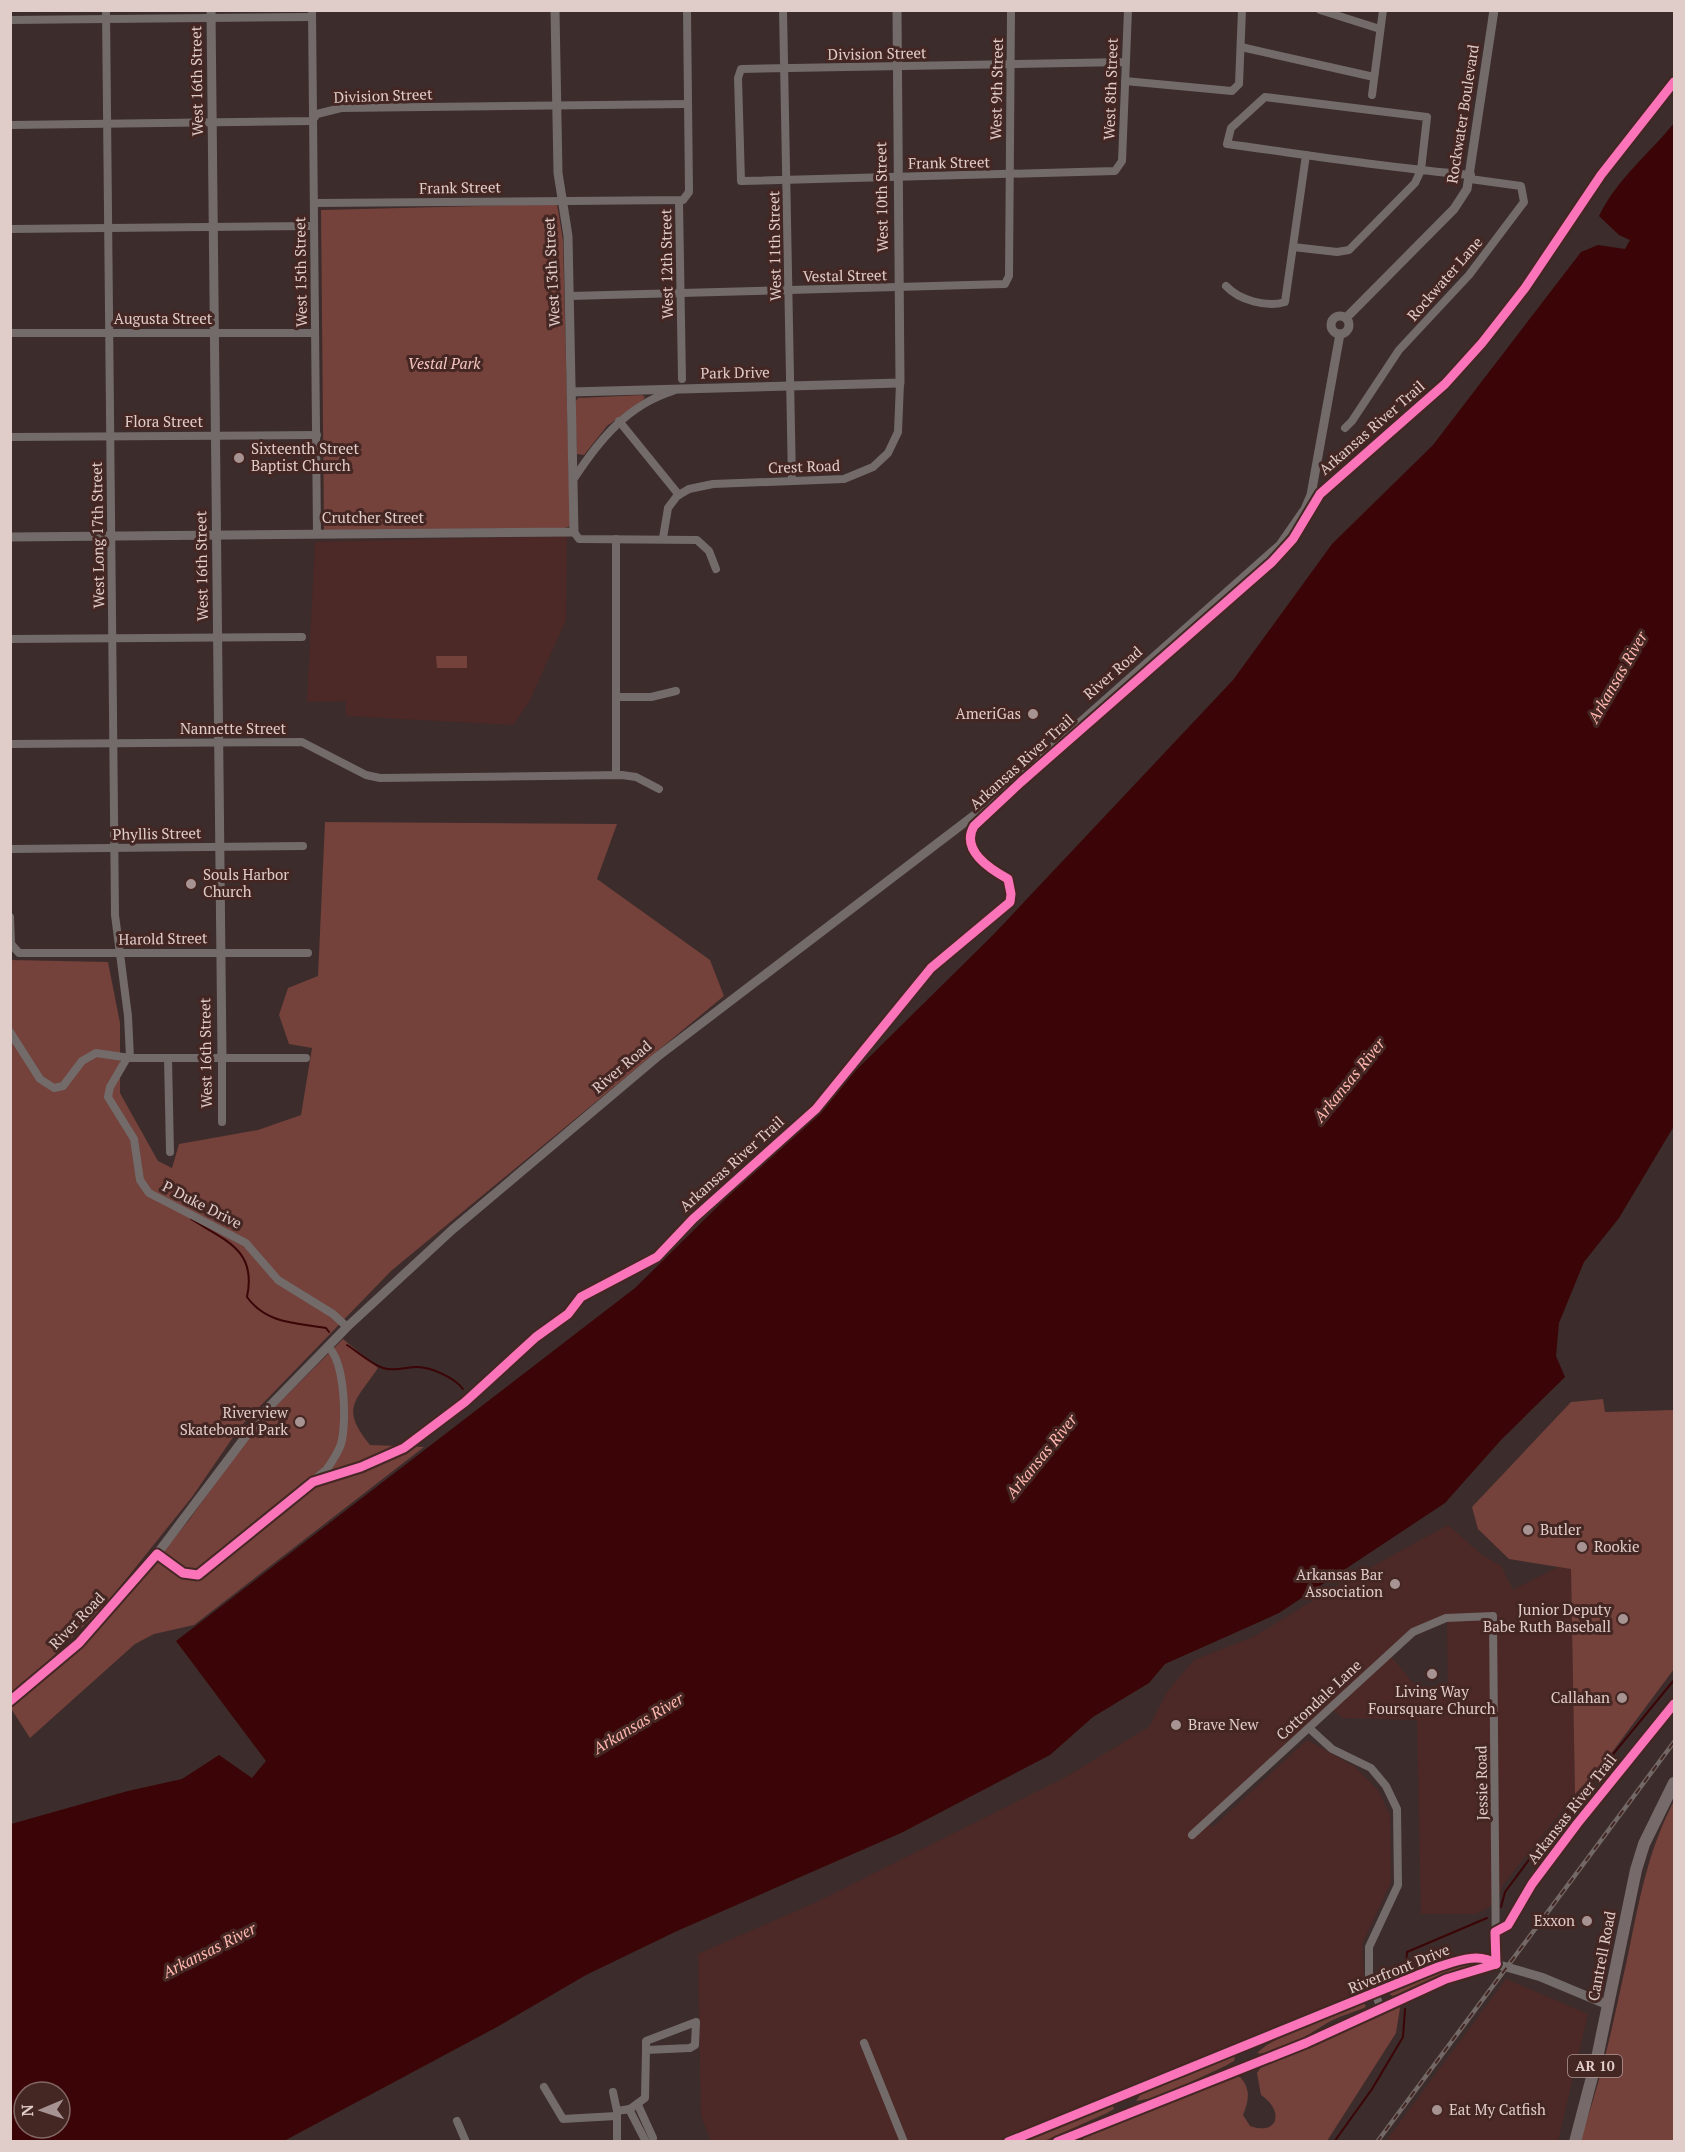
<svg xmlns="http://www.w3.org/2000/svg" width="1685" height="2152" viewBox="0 0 1685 2152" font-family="'PT Serif',serif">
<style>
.built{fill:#4c2926}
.green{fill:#74413b}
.water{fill:#3b0507;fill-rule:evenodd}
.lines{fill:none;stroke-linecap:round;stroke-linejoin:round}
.stream{stroke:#3b0507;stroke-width:2}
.minor{stroke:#726b6a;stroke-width:8}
.tertiary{stroke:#726b6a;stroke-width:9}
.primary{stroke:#766b6a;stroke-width:12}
.rail-casing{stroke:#726866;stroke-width:4.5}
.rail{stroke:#442623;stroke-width:2;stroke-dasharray:7;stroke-linecap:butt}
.cycleway-casing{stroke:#442623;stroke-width:13}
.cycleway{stroke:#fb73b8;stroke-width:9}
.poi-dot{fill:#a79492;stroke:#442623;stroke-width:2}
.labels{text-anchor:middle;stroke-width:6;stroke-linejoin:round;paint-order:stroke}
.shield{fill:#442623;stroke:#b19a97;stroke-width:1.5}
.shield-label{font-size:14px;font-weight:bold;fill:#e0ccc9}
.street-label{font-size:15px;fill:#e0ccc9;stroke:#442623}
.park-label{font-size:15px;font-style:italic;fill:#f6c6c0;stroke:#442623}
.poi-label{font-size:15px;fill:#e0ccc9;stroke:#442623;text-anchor:start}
.water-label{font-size:16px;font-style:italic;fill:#feb7ae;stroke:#442623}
</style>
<rect width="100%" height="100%" fill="#3c2c2b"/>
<g class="built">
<polygon points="567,536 566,620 529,702 513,725 346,716 346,701 307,702 315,542"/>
<polygon points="1448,1525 1482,1555 1501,1566 1513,1590 1558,1567 1571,1569 1575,1794 1502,1886 1498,1902 1476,1914 1421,1914 1417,1720 1343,1718 1332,1709 1390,1655 1417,1688 1426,1688 1426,1695 1448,1695 1447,1620 1488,1618 1489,1615 1445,1617 1421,1626 1403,1637 1207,1817 1212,1828 1307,1740 1355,1767 1378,1790 1390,1815 1391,1882 1362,1944 1365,1991 1359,1996 1072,2110 1084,2141 711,2141 701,2116 698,1954 821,1900 1064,1778 1149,1727 1167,1692 1194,1660 1253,1637 1342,1583"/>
<polygon points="1506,1979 1588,2014 1558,2141 1386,2141"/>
</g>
<g class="green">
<polygon points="557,204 563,240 570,526 565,528 324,530 321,210"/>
<polygon points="642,395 645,397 643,400 607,426 584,455 577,454 575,402 578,398"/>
<polygon points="436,656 467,656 467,668 437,668"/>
<polygon points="325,822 617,824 597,879 710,960 724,996 391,1271 240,1427 192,1497 107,1603 11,1698 11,960 108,962 120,1023 120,1093 158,1161 172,1168 179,1144 258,1130 301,1115 312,1048 289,1044 279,1015 288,988 318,976"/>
<path d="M343,1339L378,1368C355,1402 340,1408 370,1445L424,1447L194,1625L154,1634L135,1644L30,1738L10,1707L74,1652L124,1599L189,1520L258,1424Z"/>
<polygon points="1603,1399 1605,1412 1674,1410 1674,1669 1601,1767 1575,1794 1571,1569 1509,1559 1478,1529 1472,1507 1571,1402"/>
<path d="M1674,1801V2141L1579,2142C1602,2081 1614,2018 1628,1955C1639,1901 1648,1850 1674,1801Z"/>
<polygon points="1484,1962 1393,1996 1389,1994 1448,1969"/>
<path d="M1363,2002L1366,2006L1364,2008C1354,2012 1343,2015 1333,2020C1313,2030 1279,2058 1257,2053C1273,2036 1338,2012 1363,2002Z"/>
<path d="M1401,2002L1396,2033L1327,2141L1084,2142L1082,2136L1233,2076L1240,2077C1251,2089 1249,2100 1243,2115L1250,2126C1278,2136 1285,2111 1261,2095L1257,2073L1264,2063Z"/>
<polygon points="1235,2057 1234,2061 1225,2066 1159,2097 1136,2101 1143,2091 1226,2058"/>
<polygon points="1113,2106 1114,2109 1107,2113 1044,2141 1022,2142 1055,2126"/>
</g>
<path class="water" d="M1674,123V1126L1619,1218L1584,1262L1559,1323L1556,1356L1565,1377L1501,1440L1445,1503L1279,1613L1165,1664L1149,1683L1093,1717L1050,1755L901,1833L677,1931L586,1975L497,2027L284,2141H11V1824L128,1791L182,1779L219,1755L252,1778L266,1761L176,1641L635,1288L993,935L1233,680L1332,544L1433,445L1581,252L1598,245L1625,249L1630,240L1619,235L1599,216C1617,179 1649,154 1674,123ZM24,2092H60V2128H24Z"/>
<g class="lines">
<g class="stream">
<path d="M191,1219C226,1241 257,1250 247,1297C266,1324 297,1323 326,1328L329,1332"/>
<path d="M347,1345C358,1352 371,1364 383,1368C395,1372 405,1367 417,1367C431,1367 455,1378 463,1389"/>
<polyline points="1501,1907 1505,1892 1554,1826 1674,1680"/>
<polyline points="1406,1966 1407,1952 1487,1918"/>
<polyline points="1334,2142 1372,2089 1403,2037 1405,2009"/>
</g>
<g class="minor">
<polyline points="106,10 115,915 128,1016 130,1058"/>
<polyline points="312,10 317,534"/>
<polyline points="783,10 792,481"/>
<polyline points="1320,10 1380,29"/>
<polyline points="10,20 312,17"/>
<polyline points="1241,47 1374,77"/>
<polyline points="1126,62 741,69 738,78 741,181 1115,171 1122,161 1128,10"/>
<polyline points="1125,81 1232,91 1239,84 1242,10"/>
<polyline points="1372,95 1383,10"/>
<polyline points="10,125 312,121 317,114 341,108 688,104"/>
<polyline points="679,201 682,379"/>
<polyline points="314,203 683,200 689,192 687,10"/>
<polyline points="10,229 314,226"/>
<path d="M1293,247L1337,252L1349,250L1415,183L1421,170L1427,117L1265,97L1231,128L1227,144C1308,155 1390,168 1471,175"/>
<path d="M1226,286C1239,300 1267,308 1285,302L1306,155"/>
<polyline points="570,296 1005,284 1009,276 1011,10"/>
<polyline points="10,333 315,333"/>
<polyline points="619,421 679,495"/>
<polyline points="1345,428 1352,421 1399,350 1469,275 1524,202 1521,186 1470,179"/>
<polyline points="10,437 317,435"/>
<path d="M575,477C600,439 628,405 673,391"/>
<polyline points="574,532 579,539 697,540 709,551 716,569"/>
<polyline points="663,538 668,508 677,496 689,489 713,484 844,479 873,467 888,453 898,432 900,383"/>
<polyline points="616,539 616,775"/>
<polyline points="10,639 302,637"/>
<polyline points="616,697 651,697 676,691"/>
<polyline points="10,744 302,742 366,775 380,778 622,775 636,777 659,789"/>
<polyline points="10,849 303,846"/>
<polyline points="10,917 11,944 19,953 308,953"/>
<polyline points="10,1032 40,1079 54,1088 63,1086 82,1061 96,1053 130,1058 306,1058"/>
<polyline points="127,1058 110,1087 108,1097 134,1139 140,1180 149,1193 246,1243 278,1280 333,1314 347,1327"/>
<polyline points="168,1058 170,1152"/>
<polyline points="222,1058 222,1122"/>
<path d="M10,1701L79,1643L157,1554L183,1573L198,1575L327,1469C333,1460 338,1453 341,1444C347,1423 345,1361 328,1347"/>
<polyline points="1309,1728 1332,1749 1371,1768 1386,1786 1397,1809 1398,1885 1369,1947 1369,1979 1381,2008"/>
<polyline points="1192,1835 1413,1632 1446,1618 1493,1616 1496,1964"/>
<polyline points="864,2043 904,2142"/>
<polyline points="544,2087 563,2119 616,2116"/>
<polyline points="613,2092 617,2111 617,2142"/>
<polyline points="638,2105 653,2138"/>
<polyline points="629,2109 646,2142"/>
<polyline points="617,2111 630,2109 645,2098 646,2050 690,2048 695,2045 696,2022 646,2041 646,2050"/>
<polyline points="457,2121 466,2142"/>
</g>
<g class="tertiary">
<polyline points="211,10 222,1058"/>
<circle cx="1340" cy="325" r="9"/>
<polyline points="1346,318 1454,209 1467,189 1494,10"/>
<polyline points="571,392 900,383 897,10"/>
<polyline points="10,537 574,532 568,236 558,173 555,10"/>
<polyline points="157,1554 264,1412 347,1327 452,1230 657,1057 985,807 1280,545 1305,509 1311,495 1340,334"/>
<polyline points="1008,2142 1458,1960 1487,1958 1496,1964 1541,1977 1608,2005"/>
<polyline points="1057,2142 1306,2043 1446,1979 1496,1964"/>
</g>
<polyline class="primary" points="1575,2142 1597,2058 1636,1870 1644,1844 1674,1783"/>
<defs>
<polyline id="rail" points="1377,2142 1674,1742"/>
</defs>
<use href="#rail" class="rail-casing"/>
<use href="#rail" class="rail"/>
<defs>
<g id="cycleway">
<path d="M10,1701L79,1643L157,1554L183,1573L198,1575L313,1482L361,1467L404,1448L465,1402L536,1337L568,1314L581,1297L657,1257L693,1219L816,1109L931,968L1010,902L1011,894L1008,879C990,869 960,850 974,826L1021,782L1272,562L1293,539L1320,494L1445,384L1482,343L1525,288L1601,175L1674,82"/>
<polyline points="1496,1964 1495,1932 1508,1925 1532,1884 1577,1824 1674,1704"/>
<path d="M1008,2142L1438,1967C1457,1961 1479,1952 1496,1964"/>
<polyline points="1057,2142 1306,2043 1446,1979 1496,1964"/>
</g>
</defs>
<use href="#cycleway" class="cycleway-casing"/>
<use href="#cycleway" class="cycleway"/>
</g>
<g class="poi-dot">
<circle cx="239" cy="458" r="6"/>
<circle cx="1033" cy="714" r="6"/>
<circle cx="191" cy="884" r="6"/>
<circle cx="300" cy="1422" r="6"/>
<circle cx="1528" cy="1530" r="6"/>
<circle cx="1582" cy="1547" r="6"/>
<circle cx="1395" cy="1584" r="6"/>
<circle cx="1623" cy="1619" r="6"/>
<circle cx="1432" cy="1674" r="6"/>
<circle cx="1622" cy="1698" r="6"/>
<circle cx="1176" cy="1725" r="6"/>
<circle cx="1587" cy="1921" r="6"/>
<circle cx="1437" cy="2110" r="6"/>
</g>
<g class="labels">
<rect class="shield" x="1568" y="2055" width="54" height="22" rx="4.5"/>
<g class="shield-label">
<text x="1595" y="2071">AR 10</text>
</g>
<g class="street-label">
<text transform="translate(877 54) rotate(-1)" y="5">Division Street</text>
<text transform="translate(197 81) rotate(-91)" y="5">West 16th Street</text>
<text transform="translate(997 89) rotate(-89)" y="5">West 9th Street</text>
<text transform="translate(1111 89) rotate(-88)" y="5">West 8th Street</text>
<text transform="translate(383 96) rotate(-2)" y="5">Division Street</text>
<text transform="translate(1463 114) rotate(-81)" y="5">Rockwater Boulevard</text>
<text transform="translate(949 163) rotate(-1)" y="5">Frank Street</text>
<text transform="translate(460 188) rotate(-1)" y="5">Frank Street</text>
<text transform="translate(882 197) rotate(-91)" y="5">West 10th Street</text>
<text transform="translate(775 246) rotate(-91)" y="5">West 11th Street</text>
<text transform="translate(667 264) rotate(-91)" y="5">West 12th Street</text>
<text transform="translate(301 272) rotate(-91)" y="5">West 15th Street</text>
<text transform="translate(552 272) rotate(-93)" y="5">West 13th Street</text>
<text transform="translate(845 276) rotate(-1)" y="5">Vestal Street</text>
<text transform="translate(1445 279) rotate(-49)" y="5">Rockwater Lane</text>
<text x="163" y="324">Augusta Street</text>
<text transform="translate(735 373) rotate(-1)" y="5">Park Drive</text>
<text x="164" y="427">Flora Street</text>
<text transform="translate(1372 428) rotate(-41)" y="5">Arkansas River Trail</text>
<text transform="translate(804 467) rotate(-2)" y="5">Crest Road</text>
<text x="373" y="523">Crutcher Street</text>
<text transform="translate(98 535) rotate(-91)" y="5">West Long 17th Street</text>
<text transform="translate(202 566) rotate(-91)" y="5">West 16th Street</text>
<text transform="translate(1113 673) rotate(-41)" y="5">River Road</text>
<text x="233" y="734">Nannette Street</text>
<text transform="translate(1022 762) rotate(-42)" y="5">Arkansas River Trail</text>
<text transform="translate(157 834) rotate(-1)" y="5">Phyllis Street</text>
<text transform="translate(163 939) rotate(-1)" y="5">Harold Street</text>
<text transform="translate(206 1053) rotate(-91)" y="5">West 16th Street</text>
<text transform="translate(622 1067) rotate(-40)" y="5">River Road</text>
<text transform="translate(732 1164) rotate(-42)" y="5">Arkansas River Trail</text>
<text transform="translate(202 1205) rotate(27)" y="5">P Duke Drive</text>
<text transform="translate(77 1621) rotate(-46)" y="5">River Road</text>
<text transform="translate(1319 1700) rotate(-43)" y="5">Cottondale Lane</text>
<text transform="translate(1482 1783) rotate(-91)" y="5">Jessie Road</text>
<text transform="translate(1572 1809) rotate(-52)" y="5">Arkansas River Trail</text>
<text transform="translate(1602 1956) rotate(-79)" y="5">Cantrell Road</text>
<text transform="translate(1399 1969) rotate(-22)" y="5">Riverfront Drive</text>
</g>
<g class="park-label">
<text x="444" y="369">Vestal Park</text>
</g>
<g class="poi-label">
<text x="251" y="454">Sixteenth Street<tspan x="251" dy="17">Baptist Church</tspan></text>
<text x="1021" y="719" text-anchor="end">AmeriGas</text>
<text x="203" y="880">Souls Harbor<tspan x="203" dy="17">Church</tspan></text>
<text x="288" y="1418" text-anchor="end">Riverview<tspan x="288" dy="17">Skateboard Park</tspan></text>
<text x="1540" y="1535">Butler</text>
<text x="1594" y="1552">Rookie</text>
<text x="1383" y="1580" text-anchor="end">Arkansas Bar<tspan x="1383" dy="17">Association</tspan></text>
<text x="1611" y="1615" text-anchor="end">Junior Deputy<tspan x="1611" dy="17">Babe Ruth Baseball</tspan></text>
<text x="1432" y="1697" text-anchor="middle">Living Way<tspan x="1432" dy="17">Foursquare Church</tspan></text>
<text x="1610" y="1703" text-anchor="end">Callahan</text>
<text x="1188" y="1730">Brave New</text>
<text x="1575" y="1926" text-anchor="end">Exxon</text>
<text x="1449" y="2115">Eat My Catfish</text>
</g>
<g class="water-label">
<text transform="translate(1617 677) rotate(-60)" y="6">Arkansas River</text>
<text transform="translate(1349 1080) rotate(-51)" y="6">Arkansas River</text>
<text transform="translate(1041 1456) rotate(-51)" y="6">Arkansas River</text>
<text transform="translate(638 1723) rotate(-31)" y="6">Arkansas River</text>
<text transform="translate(209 1950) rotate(-27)" y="6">Arkansas River</text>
</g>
</g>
<rect width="1685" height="2152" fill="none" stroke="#e0ccc9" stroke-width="24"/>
<g transform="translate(42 2110) rotate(268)"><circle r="28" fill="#442623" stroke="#826865" stroke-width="1.5"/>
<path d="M0-4.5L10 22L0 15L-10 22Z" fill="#a79492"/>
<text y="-9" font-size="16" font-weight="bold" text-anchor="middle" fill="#e0ccc9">N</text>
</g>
</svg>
